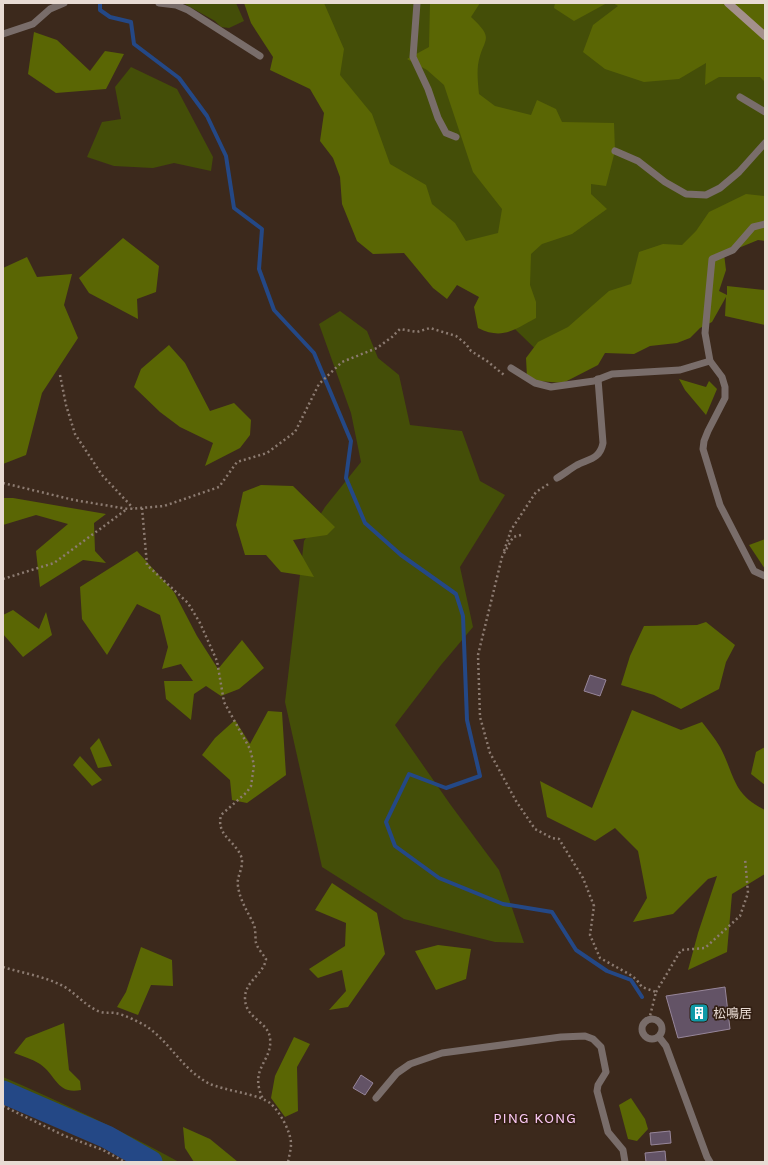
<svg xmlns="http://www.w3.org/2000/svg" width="768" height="1165" viewBox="0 0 768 1165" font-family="Karla,'Noto Sans TC',sans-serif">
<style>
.green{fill:#444e08}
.forest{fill:#5a6604}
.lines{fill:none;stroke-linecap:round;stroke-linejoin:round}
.stream{stroke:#244886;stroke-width:4}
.river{stroke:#244886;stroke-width:23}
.building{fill:#635366;stroke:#97869a}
.path{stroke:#8c7b71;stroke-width:2.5;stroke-dasharray:2 3;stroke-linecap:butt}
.lane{stroke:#796d6a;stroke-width:7}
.secondary{stroke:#a4908c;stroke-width:8}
.labels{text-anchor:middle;stroke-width:3.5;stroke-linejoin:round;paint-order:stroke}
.poi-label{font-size:13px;fill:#e8dbd3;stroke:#321f13;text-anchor:start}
.quarter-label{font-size:15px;letter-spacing:1px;fill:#fbc9f5;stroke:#321f13}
</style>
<rect width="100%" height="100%" fill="#3c291c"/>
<g class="green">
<polygon points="183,3 236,3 244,21 229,28 221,27 215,21"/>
<polygon points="262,3 713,3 765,51 765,224 594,355 558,371 366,184"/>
<polygon points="131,67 177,89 213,157 211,171 174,163 153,168 114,166 87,157 102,122 121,119 115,87"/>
<polygon points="340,311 367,331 378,358 399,375 410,425 462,431 480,481 505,495 460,567 473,627 441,665 395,725 450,804 499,870 524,943 495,942 404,919 322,867 285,702 304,541 325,507 361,462 351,413 319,324"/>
<path d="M3,1077C63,1103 121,1130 179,1162H135L105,1146L3,1101Z"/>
</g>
<g class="forest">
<path d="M244,3H324L344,49L340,75L372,114L390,164L426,185L432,204L455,223L466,241L498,233L502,209L473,172L444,85L427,70L407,59L429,47L430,3H480L471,17C497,41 482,38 478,65C477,74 478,84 479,94L495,106L531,115L537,100L556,109L562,122L614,123L615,151L606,186L591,184V194L607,209L572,234L542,244L531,254L530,285L536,302V318C514,330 502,340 478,328L474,307L479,297L457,285L447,299L433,288L404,253L373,254L357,241L342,204L340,177L333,158L320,141L324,113L310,89L270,70L273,57L251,23Z"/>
<polygon points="555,3 607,3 574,21 554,8"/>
<polygon points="613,3 765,3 765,82 760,77 719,77 705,85 706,63 679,79 644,82 605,69 583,52 593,25 618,6"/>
<polygon points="34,32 57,40 90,71 105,51 124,54 106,89 56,93 28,74"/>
<polygon points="746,194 765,196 765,241 758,240 724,254 726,270 719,291 727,295 727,286 765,290 765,325 725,316 726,297 712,322 700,328 690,338 677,343 650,346 634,354 605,353 598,365 563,383 538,381 527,377 526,358 538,342 568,327 609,291 631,284 639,252 663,244 682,245 696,231 709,212"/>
<polygon points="123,238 159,266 156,292 137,299 138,319 89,293 79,278"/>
<polygon points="27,257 37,277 72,274 64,305 78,338 42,393 26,455 3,464 3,268"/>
<polygon points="169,345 185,363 210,411 234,403 251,420 250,435 240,448 205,466 213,443 180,427 160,412 134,387 141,369"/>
<polygon points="679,379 706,387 709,381 717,389 706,415 685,390"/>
<polygon points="261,485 293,486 335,527 327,535 293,540 314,577 281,572 266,555 245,555 236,525 243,492"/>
<polygon points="3,498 13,498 106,514 94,523 95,551 106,563 83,560 40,587 36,551 68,524 36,515 3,525"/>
<polygon points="765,539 765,569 749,545"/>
<polygon points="137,551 174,592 197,636 218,669 242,640 264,668 239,689 221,696 206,686 194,694 191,720 166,699 164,681 193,681 181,664 162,669 168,647 160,615 137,604 107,655 82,619 80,587"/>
<polygon points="13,610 39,629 46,612 52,635 23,657 3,634 3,615"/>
<polygon points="706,622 735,645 726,662 719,689 681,709 654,695 621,685 630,656 644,626 697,625"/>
<path d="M632,710L681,730L702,722C708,730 715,738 720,747C735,775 732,794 765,810V874L732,894L727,952L688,970L698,933L717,876L708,879L673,914L633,922L647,898L638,851L615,828L595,841L547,817L540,781L592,808Z"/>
<polygon points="268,711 282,712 286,775 247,803 232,800 230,780 202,755 215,738 235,720 250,744"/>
<polygon points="99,738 112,766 98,768 90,748"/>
<polygon points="765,747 765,785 751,774 756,752"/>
<polygon points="80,756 102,780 92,786 73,765"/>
<polygon points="332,883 377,913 385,954 348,1007 329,1010 346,991 342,970 318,978 309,969 345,946 346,923 315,910"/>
<polygon points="438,945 471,949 466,979 436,990 415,951"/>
<polygon points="141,947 172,960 173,986 151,985 138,1015 117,1007 126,992"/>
<path d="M64,1023L69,1070L80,1081L81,1090C57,1095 56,1075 40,1064C32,1059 22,1056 14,1053L26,1038Z"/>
<polygon points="294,1037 310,1044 297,1067 298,1111 285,1117 271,1098 275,1076"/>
<polygon points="631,1098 645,1119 648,1129 637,1141 628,1139 619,1105"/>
<polygon points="183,1127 210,1139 238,1162 194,1162 185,1148"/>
</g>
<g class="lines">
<polyline class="stream" points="100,3 100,10 110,17 131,22 134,44 179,78 207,116 226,156 234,208 262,229 259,269 274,310 314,353 351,441 346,478 365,523 401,555 456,594 463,616 467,720 480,776 446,788 409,774 386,822 395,846 439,878 503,904 552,912 576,950 607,971 631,980 642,997"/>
<polyline class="river" points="3,1092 107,1137 151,1162"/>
</g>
<g class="building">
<polygon points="590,675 606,680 600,696 584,691"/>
<polygon points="725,987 730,1029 678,1038 666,996"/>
<polygon points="361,1075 373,1083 365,1095 353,1088"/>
<polygon points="670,1131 671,1143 651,1145 650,1133"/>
<polygon points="665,1151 666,1162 646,1162 645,1153"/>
</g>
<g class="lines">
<g class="path">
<polyline points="60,375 66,405 75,434 102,475 133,508"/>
<polyline points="3,483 74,500 128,509 164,506 219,487 237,462 267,453 295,432 319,384 342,362 377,348 392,337 400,329 417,332 430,328 456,336 466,344 471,351 487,361 504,375"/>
<path d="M142,508L147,565L188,603L200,623L217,661L224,702L250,749L254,765L251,786L247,792L221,815C216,835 234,840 241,856C245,867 236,876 238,886C240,901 248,912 254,925C256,931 255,938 256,943C258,949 263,954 266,959C264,974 245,981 245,998C245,1019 268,1021 270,1038C273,1062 248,1068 263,1099"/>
<polyline points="521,535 513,537 502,557 478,655 480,717 490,753 516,801 535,829 552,838 559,839 583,878 594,906 590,935 600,958 629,974 636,979 642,987 656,992 650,1016"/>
<polyline points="504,551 511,530 536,492 550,483"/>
<polyline points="3,579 54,563 127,509"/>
<path d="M3,967C22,973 43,976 61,985C74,991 84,1005 98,1011C104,1014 109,1012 115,1013C125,1015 137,1021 146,1026C170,1042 181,1068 208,1083C224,1091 261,1094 271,1104C280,1112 291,1132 291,1144C291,1150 289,1156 288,1162"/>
<polyline points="656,992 681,950 705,948 740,916 748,893 745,858"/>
<polyline points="3,1106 65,1136 103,1150 125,1162"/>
</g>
<g class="lane">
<polyline points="159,3 176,5 188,10 260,56"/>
<polyline points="417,3 413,57 428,89 438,118 446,133 456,137"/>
<polyline points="3,34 33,24 50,9 64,3"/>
<polyline points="740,97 765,112"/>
<polyline points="615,151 638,161 665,182 686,194 706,195 720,188 739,172 765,143"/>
<polyline points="511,368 535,383 551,387 594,381 612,374 680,370 710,361"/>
<path d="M557,478C564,474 570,469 577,465C589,459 600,459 603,443L598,379"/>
<polyline points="765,576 754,571 720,505 703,449 704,441 708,431 725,398 725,387 722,377 710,361 705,333 712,259 733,250 753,227 765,224"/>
<circle cx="652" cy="1029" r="10"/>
<polyline points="659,1037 666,1046 707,1157 710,1162"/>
<polyline points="376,1098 397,1073 410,1064 442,1053 561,1037 585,1036 593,1039 601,1047 606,1072 598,1085 597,1091 608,1132 623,1150 625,1162"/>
</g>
<polyline class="secondary" points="728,3 765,36"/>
</g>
<defs>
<symbol id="building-square" viewBox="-11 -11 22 22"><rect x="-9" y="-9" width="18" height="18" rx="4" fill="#0f9aa8" stroke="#321f13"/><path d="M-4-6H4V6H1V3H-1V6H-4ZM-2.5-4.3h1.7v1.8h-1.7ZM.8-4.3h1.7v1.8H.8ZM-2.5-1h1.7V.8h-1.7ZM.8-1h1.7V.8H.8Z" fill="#fff"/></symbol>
</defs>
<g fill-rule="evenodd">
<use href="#building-square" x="688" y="1002" width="22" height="22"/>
</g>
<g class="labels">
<g class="poi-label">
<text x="713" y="1018">松鳴居</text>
</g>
<g class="quarter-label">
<text x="535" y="1123">PING KONG</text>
</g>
</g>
<rect width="768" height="1165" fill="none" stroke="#e8dbd3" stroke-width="8"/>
</svg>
